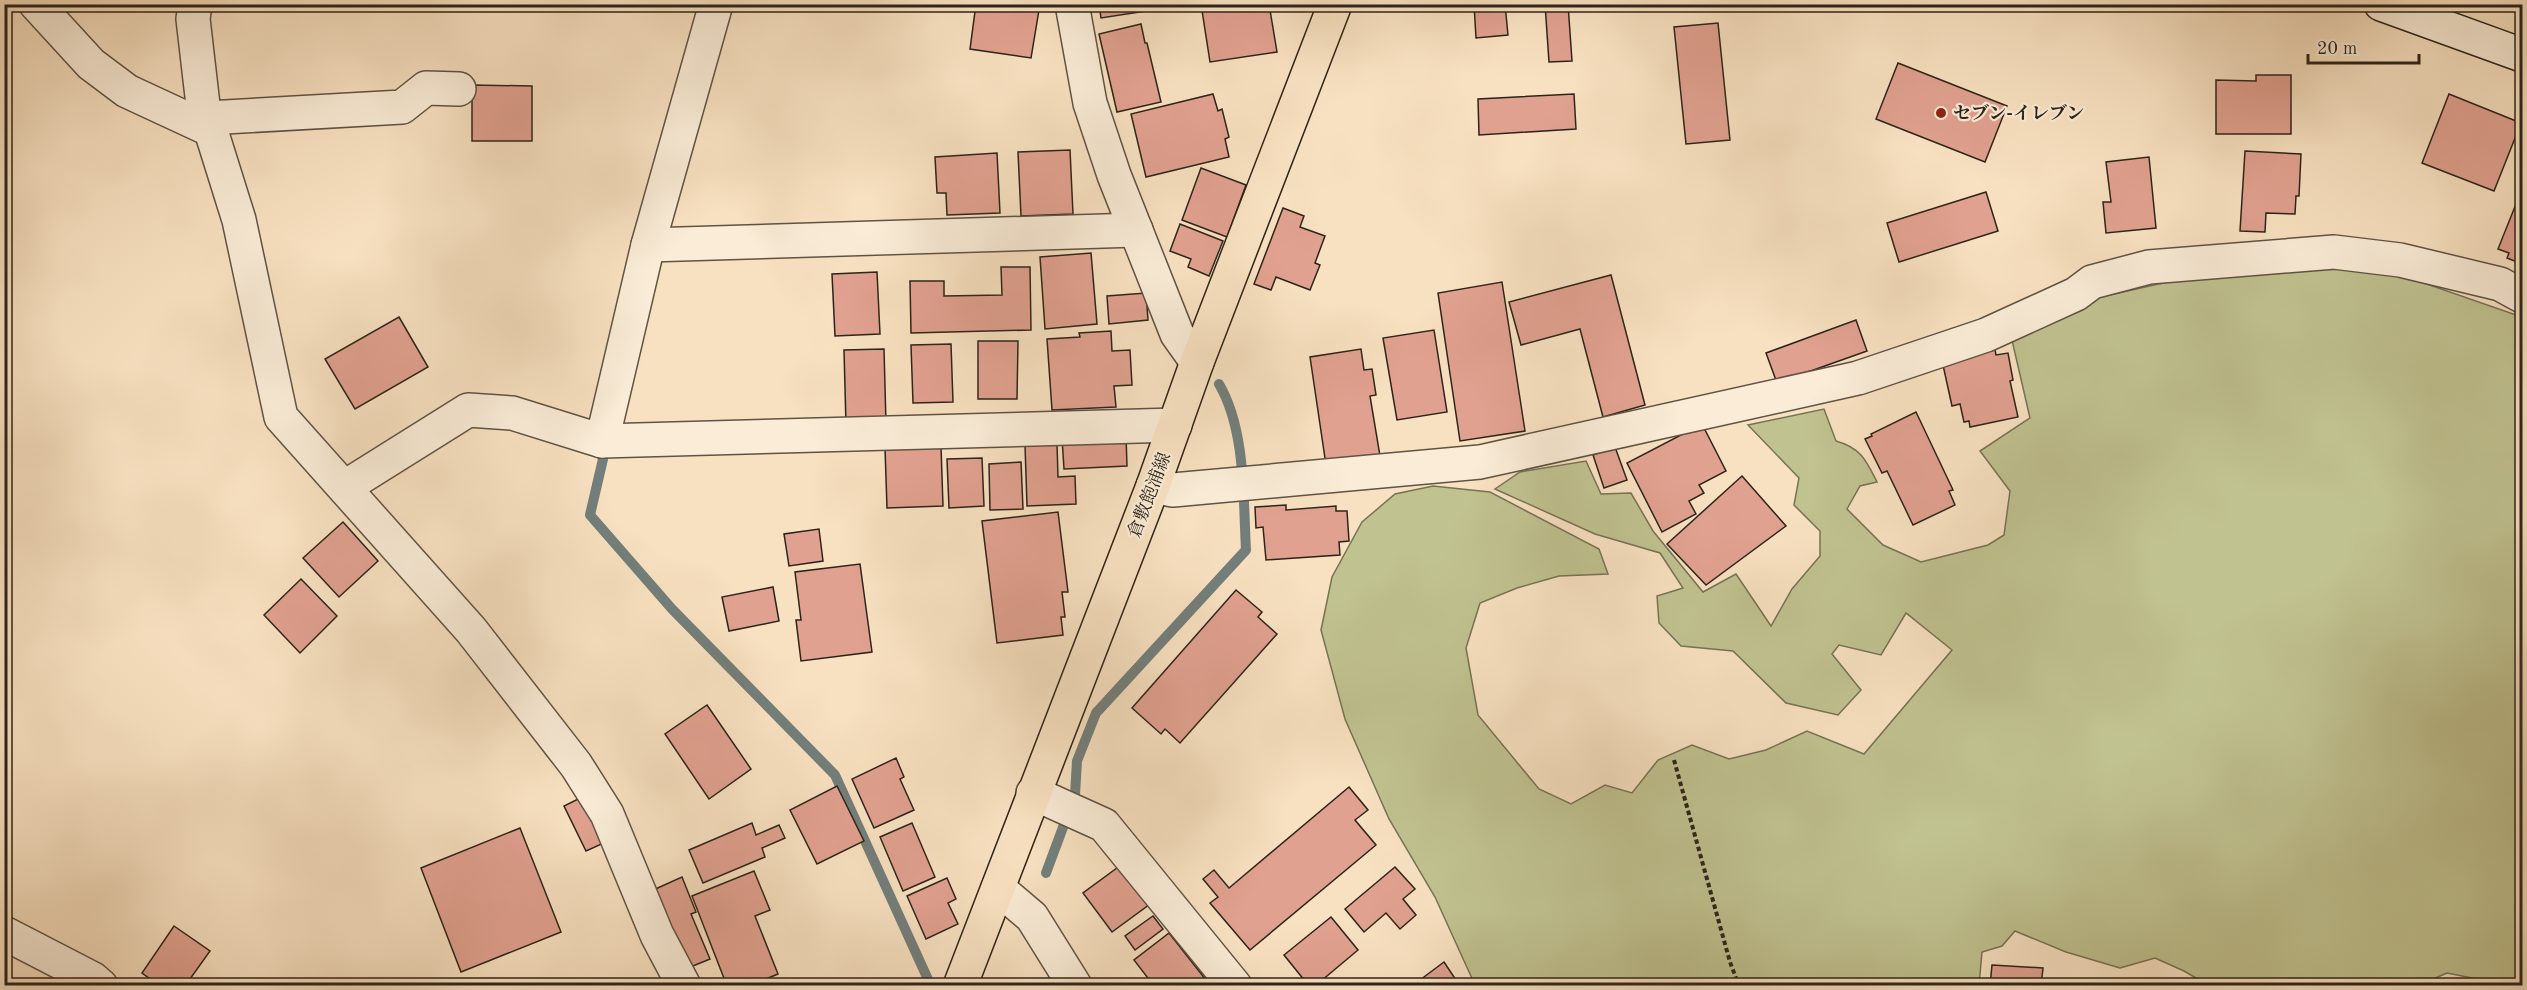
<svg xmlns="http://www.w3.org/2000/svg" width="2527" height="990" viewBox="0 0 2527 990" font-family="'Old Standard TT','Noto Serif JP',serif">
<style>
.green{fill:#c0c290;stroke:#767355;stroke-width:1.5}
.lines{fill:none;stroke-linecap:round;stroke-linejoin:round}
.stream{stroke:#737f7c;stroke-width:10}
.building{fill:#e1a190;stroke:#2c241a;stroke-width:1.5}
.street-casing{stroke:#5f5344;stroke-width:36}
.secondary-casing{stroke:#2c241a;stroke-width:36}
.primary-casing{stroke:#2c241a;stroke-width:36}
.path{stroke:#2c241a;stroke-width:4;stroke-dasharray:4.5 3;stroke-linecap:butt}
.street{stroke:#faecd7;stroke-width:33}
.secondary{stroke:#faecd7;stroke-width:33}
.primary{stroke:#f8e1c1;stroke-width:33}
.poi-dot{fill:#8f2418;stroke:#faecd7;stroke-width:2}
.labels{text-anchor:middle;stroke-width:4.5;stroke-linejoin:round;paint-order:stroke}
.poi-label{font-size:18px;font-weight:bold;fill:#2c241a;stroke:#faecd7;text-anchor:start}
.street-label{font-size:18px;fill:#2c241a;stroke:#faecd7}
</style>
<rect width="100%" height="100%" fill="#f8e1c1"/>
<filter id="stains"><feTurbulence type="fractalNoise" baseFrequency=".00333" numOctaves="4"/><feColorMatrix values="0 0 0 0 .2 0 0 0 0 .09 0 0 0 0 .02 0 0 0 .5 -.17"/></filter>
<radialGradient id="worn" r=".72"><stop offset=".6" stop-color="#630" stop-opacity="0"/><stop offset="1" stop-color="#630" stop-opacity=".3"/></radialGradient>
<path class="green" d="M2335,260L2398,274L2522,317V981L2502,984L2447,973L2419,985H2208L2184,971L2155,958L2120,968L2066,952L2015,931L2002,946L1982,952L1979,985H1475L1435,897L1389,819L1345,719L1321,630L1332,577L1362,522L1395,494L1433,486L1490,492L1599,549L1608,574L1559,576L1517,588L1480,603L1466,648L1478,715L1539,789L1571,804L1605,785L1632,793L1658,760L1692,745L1729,759L1766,750L1807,731L1864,754L1952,650L1906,613L1881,655L1839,645L1832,654L1861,690L1838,715L1786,703L1733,651L1681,646L1659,623L1657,596L1683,588L1660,553L1595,534L1495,489L1520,472L1586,461L1601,494L1631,493L1653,531L1703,592L1736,574L1771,626L1792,589L1820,556V531L1794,505L1799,478L1748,425L1824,409L1836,441C1861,448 1866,460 1877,482L1860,486L1847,509L1883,545L1921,562L1988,545L2004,535L2010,491L1980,451L2030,418L2011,336L2096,298L2181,279Z"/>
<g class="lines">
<g class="stream">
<polyline points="603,459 590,515 672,609 835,775 931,986"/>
<path d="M1046,873L1075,795L1077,761L1096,713L1246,550C1243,498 1246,430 1219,384"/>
</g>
</g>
<g class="building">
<polygon points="976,4 1040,4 1031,58 970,49"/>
<polygon points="1099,4 1185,4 1185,5 1101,18"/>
<polygon points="1201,4 1269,4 1277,52 1210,62"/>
<polygon points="1474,4 1505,4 1508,35 1476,38"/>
<polygon points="1545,4 1568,4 1572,61 1549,62"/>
<polygon points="1718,23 1730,140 1686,144 1674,27"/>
<polygon points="1141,24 1145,43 1147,43 1161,102 1117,112 1099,34"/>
<polygon points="1898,63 2007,106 1985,162 1876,119"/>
<polygon points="2256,75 2291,75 2291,134 2216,134 2216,80 2256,81"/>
<polygon points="472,85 532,86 532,141 472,141"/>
<polygon points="1213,94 1218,111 1222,109 1229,137 1225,139 1229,157 1146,177 1131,114"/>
<polygon points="1574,94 1576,129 1479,135 1478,99"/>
<polygon points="2449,94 2521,123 2494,191 2422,163"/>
<polygon points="1070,150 1073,214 1021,216 1018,152"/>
<polygon points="2245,151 2301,154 2299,196 2296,196 2295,214 2266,213 2265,232 2240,231"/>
<polygon points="997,153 1000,213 947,215 946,193 937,193 935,157"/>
<polygon points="2149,157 2156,228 2106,233 2103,202 2111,202 2106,162"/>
<polygon points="1201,168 1246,185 1227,237 1182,220"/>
<polygon points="1986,192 1998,231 1899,262 1887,223"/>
<polygon points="2520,194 2522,195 2522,264 2507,258 2509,253 2498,249"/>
<polygon points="1283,208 1304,216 1300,227 1325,236 1315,263 1320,265 1310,290 1276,277 1271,290 1254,284"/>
<polygon points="1180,224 1223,241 1209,276 1188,267 1191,259 1170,251"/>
<polygon points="1091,253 1097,324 1045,329 1040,257"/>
<polygon points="1001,267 1030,267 1031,330 911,333 910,281 944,281 944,296 1002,295"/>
<polygon points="877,272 880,334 835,336 832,274"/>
<polygon points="1611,275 1645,405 1603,417 1580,329 1521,345 1509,302"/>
<polygon points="1502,282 1525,431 1460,441 1438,293"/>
<polygon points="1146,293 1148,320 1109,324 1107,296"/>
<polygon points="399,317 428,367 355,409 325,359"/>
<polygon points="1856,320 1867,351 1777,383 1766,353"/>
<polygon points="1434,330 1447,412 1397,420 1383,338"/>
<polygon points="1111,331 1112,351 1130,350 1132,385 1114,386 1116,407 1052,410 1047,339 1080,337 1079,333"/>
<polygon points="978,341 1018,341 1017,399 978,399"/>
<polygon points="951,344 953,402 913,403 911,345"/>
<polygon points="1994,344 1996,355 2008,353 2013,380 2010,381 2018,417 1970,427 1969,421 1964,422 1960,404 1952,406 1941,356"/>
<polygon points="884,349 886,424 846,425 844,350"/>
<polygon points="1361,349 1364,370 1372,369 1376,395 1370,396 1380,456 1326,465 1310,357"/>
<polygon points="1916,412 1953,490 1949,491 1955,505 1913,525 1887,471 1882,473 1865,439 1872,436 1871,434"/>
<polygon points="1702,424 1726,471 1699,485 1704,493 1689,501 1696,514 1662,532 1627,463"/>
<polygon points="1126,436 1127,466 1064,469 1062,438"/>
<polygon points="1057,444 1058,477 1075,476 1076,504 1027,506 1025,445"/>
<polygon points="941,446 943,506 887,508 885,448"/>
<polygon points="1615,447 1627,480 1604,488 1593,455"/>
<polygon points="982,458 984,506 949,508 947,459"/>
<polygon points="1021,462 1023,509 990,510 989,464"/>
<polygon points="1742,476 1786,526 1706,585 1667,544"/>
<polygon points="1286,505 1286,510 1336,506 1336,511 1347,511 1349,541 1339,542 1340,555 1266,560 1263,527 1256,528 1255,507"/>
<polygon points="1058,512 1068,592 1062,592 1065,617 1061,617 1063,635 997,643 982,521"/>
<polygon points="343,522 378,561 339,597 303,558"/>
<polygon points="819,529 823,561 789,566 784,534"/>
<polygon points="860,564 872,652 801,661 796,620 801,620 795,572"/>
<polygon points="301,579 337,616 300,653 264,615"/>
<polygon points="773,587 779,621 729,631 722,597"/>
<polygon points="1236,590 1262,612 1258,617 1277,634 1180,743 1165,729 1161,734 1132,708"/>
<polygon points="707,705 751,769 709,799 665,734"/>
<polygon points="896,758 904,777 900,779 914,810 874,828 852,779"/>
<polygon points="837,786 864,841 817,864 790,810"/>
<polygon points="1349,787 1368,810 1355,820 1376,845 1250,950 1210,903 1218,897 1203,879 1214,870 1229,888"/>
<polygon points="582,797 604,843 586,851 564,806"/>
<polygon points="752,823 756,835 779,825 785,838 762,848 765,857 703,883 689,850"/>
<polygon points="912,823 935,877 903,891 880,837"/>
<polygon points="520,828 561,932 461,972 421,868"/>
<polygon points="1121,865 1150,904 1112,932 1083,893"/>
<polygon points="1395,867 1415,889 1403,899 1416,915 1400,929 1386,913 1364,932 1345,909"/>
<polygon points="754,871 770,910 755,916 778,974 749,986 727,986 692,896"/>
<polygon points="682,877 696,912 691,914 710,959 683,970 651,891"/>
<polygon points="947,878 956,899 948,903 958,924 926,939 907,896"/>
<polygon points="1153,916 1163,929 1135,950 1125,936"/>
<polygon points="1331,917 1358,950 1315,986 1309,986 1284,955"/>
<polygon points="174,926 210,951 185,986 160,986 142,973"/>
<polygon points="1169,933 1206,980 1199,986 1154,986 1134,960"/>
<polygon points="1444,962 1460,986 1412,986"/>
<polygon points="1992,965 2043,968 2041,986 1990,986"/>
</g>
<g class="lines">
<defs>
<g id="street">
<polyline points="36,4 91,64 127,91 211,130"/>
<polyline points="195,4 193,19 203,105 239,220 281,417 471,630 576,765 607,814 657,935 684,986"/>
<polyline points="1072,4 1090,103 1114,175 1177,334 1197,362"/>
<polyline points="207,118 402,107 426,88 459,89"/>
<polyline points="648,245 1136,230"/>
<polyline points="602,441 648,245 716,4"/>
<polyline points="1153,486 1173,490 1480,462 1858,378 1986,335 2076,294 2092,282 2149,267 2334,252 2400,260 2500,284 2522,296"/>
<polyline points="345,487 468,410 512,413 602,441 1175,425"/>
<polyline points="1033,793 1104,825 1235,986"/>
<polyline points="998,888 1032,917 1075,986"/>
<polyline points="4,933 93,979 101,986"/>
</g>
<polyline id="secondary" points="2381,4 2522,55"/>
<polyline id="primary" points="960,986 1153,486 1197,362 1335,4"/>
</defs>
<use href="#street" class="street-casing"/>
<use href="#secondary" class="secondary-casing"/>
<use href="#primary" class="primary-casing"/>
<polyline class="path" points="1674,760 1730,962 1739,986"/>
<use href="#street" class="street"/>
<use href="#secondary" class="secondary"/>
<use href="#primary" class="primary"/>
</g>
<circle class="poi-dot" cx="1941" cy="113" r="6"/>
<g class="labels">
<g class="poi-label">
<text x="1953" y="119">セブン-イレブン</text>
</g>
<g class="street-label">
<text transform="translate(1149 495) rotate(-69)" y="6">倉敷飽浦線</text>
</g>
</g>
<rect width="2527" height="990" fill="none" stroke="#f8e1c1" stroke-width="24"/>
<rect x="6" y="6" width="2515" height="978" fill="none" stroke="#2c241a" stroke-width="3"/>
<rect x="12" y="12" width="2503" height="966" fill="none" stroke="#2c241a" stroke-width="1.5"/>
<path d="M2308 54v9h111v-9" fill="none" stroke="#2c241a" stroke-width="3"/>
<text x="2317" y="54" font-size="18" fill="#2c241a" stroke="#faecd7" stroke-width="4.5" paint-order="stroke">20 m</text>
<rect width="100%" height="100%" filter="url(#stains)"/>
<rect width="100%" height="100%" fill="url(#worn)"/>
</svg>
